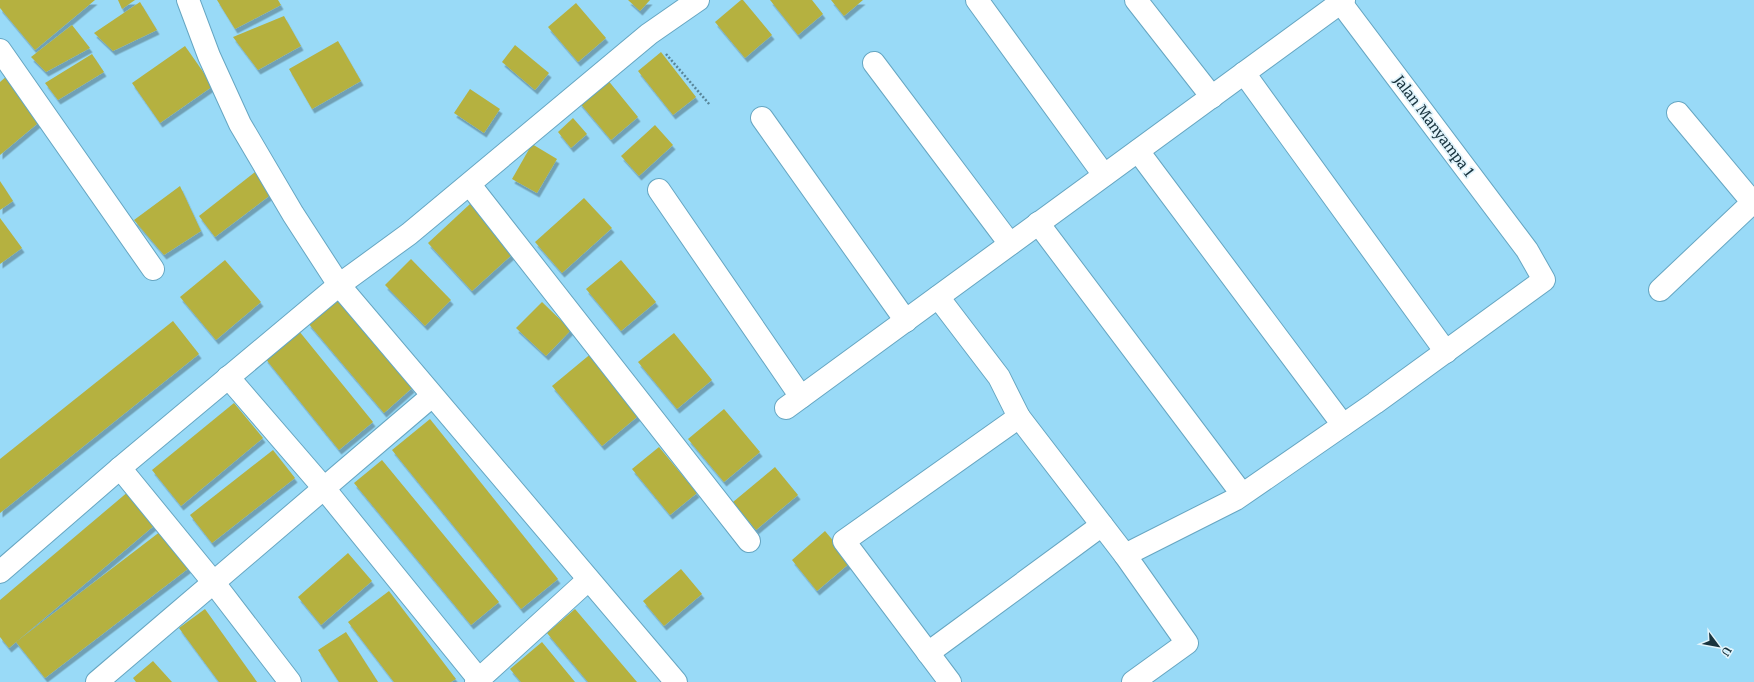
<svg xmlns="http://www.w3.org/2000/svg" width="1754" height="682" viewBox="0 0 1754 682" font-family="Merriweather,serif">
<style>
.building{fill:#b5b140;filter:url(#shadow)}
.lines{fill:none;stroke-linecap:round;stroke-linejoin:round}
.minor-casing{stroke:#66a6c2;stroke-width:24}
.path{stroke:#58869a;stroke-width:2.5;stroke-dasharray:2 2;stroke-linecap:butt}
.minor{stroke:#fff;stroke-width:22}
.labels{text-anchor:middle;stroke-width:3.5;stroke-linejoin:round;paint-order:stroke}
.street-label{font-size:14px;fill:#19343f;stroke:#e1f4fc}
</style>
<defs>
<filter id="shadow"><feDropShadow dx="2.5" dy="4.5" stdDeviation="0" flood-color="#0004"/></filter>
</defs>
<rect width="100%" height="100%" fill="#99daf7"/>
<g class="building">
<polygon points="0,0 95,0 35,50 0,8"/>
<polygon points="118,0 135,0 122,9"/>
<polygon points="217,0 278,0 281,5 235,29"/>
<polygon points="628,0 650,0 640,11"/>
<polygon points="741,0 743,0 772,35 745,58 715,22"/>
<polygon points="770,0 812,0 823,14 798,35"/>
<polygon points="831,0 863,0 844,16"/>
<polygon points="140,2 157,30 113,51 94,33"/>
<polygon points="576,3 606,38 578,62 548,27"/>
<polygon points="284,16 301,46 258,70 233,37"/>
<polygon points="72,25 90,48 46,72 31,57"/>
<polygon points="338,41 361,81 312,109 289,69"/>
<polygon points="515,45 549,73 535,90 502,62"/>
<polygon points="185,46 213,86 160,123 132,83"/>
<polygon points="661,52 696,97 673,115 638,71"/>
<polygon points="92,54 104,72 58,100 45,83"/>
<polygon points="8,75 44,118 0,155 0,82"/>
<polygon points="607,79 638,117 611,140 579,102"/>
<polygon points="470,89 500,109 484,133 454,113"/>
<polygon points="573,118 587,134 571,148 558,132"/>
<polygon points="655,125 673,145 639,176 621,156"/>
<polygon points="532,144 557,159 537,193 512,179"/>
<polygon points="260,168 277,190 215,237 199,216"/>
<polygon points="0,181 13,201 0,210"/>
<polygon points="180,186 201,231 164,255 134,220"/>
<polygon points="584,198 612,228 562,273 535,242"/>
<polygon points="470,204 514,253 472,291 428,243"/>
<polygon points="0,218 22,248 0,264"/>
<polygon points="411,259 451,300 425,326 385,285"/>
<polygon points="225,260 261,302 216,340 180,297"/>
<polygon points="621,260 656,302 621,331 586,289"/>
<polygon points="336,299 412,388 384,413 308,323"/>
<polygon points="542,302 571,330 546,356 516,328"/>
<polygon points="173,321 199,354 0,513 0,459"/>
<polygon points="299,331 373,422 339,450 265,358"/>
<polygon points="674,333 712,380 677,409 638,362"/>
<polygon points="593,352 643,412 602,446 552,386"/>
<polygon points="234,403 263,438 181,506 152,470"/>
<polygon points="724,409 760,452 724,482 688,439"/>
<polygon points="430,419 558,579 521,609 392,450"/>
<polygon points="659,447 697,493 670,515 632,469"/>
<polygon points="273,450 295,478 212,543 190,515"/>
<polygon points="382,460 499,602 471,625 354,483"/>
<polygon points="775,467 798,495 756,530 733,502"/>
<polygon points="129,491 156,524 9,648 0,637 0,600"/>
<polygon points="161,531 189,568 45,678 16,642"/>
<polygon points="825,531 851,562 817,591 792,560"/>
<polygon points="348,553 372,581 321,625 298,597"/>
<polygon points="681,569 702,594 664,626 643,601"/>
<polygon points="389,591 456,679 451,682 394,682 348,622"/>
<polygon points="205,609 257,682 219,682 179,628"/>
<polygon points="575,609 637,682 588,682 547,633"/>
<polygon points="346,632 378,682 339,682 318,650"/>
<polygon points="542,642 575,682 521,682 510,669"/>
<polygon points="153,661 172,682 136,682 133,678"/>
</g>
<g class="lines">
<defs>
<g id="minor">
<polyline points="188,0 209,56 240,124 293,214 339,285 676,682"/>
<polyline points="977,0 1104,175"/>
<polyline points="1136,0 1212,97"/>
<polyline points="0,50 153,269"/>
<polyline points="874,63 1010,244"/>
<polyline points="1244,73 1446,352"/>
<polyline points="1678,113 1754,204"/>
<polyline points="762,118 906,321"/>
<polyline points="1138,151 1343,425"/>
<polyline points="470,185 749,541"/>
<polyline points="659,190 801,397"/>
<polyline points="1038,223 1242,494"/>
<polyline points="1660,290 1753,202"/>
<polyline points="938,297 999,377 1019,417 844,541 950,682"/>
<polyline points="228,377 323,487 481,682"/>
<polyline points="786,408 1344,0"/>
<polyline points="1019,417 1125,555"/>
<polyline points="120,468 214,583 290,682"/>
<polyline points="0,572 120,468 339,285 409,234 649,34 698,0"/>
<polyline points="928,653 1102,525"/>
<polyline points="97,682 432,396"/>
<polyline points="476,682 588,580"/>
<polyline points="1133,682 1187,643 1125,555 1236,499 1375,403 1544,280 1527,250 1341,3"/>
</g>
</defs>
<use href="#minor" class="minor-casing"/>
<polyline class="path" points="666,54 710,105"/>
<use href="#minor" class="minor"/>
</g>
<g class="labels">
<g class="street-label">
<text transform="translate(1434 126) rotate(53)" y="5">Jalan Manyampa 1</text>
</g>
</g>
<g transform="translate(1718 646) rotate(122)" stroke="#e1f4fc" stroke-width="3" paint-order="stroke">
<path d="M0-3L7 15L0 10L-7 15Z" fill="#19343f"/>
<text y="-6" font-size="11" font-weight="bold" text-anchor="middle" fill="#19343f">U</text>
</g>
</svg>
